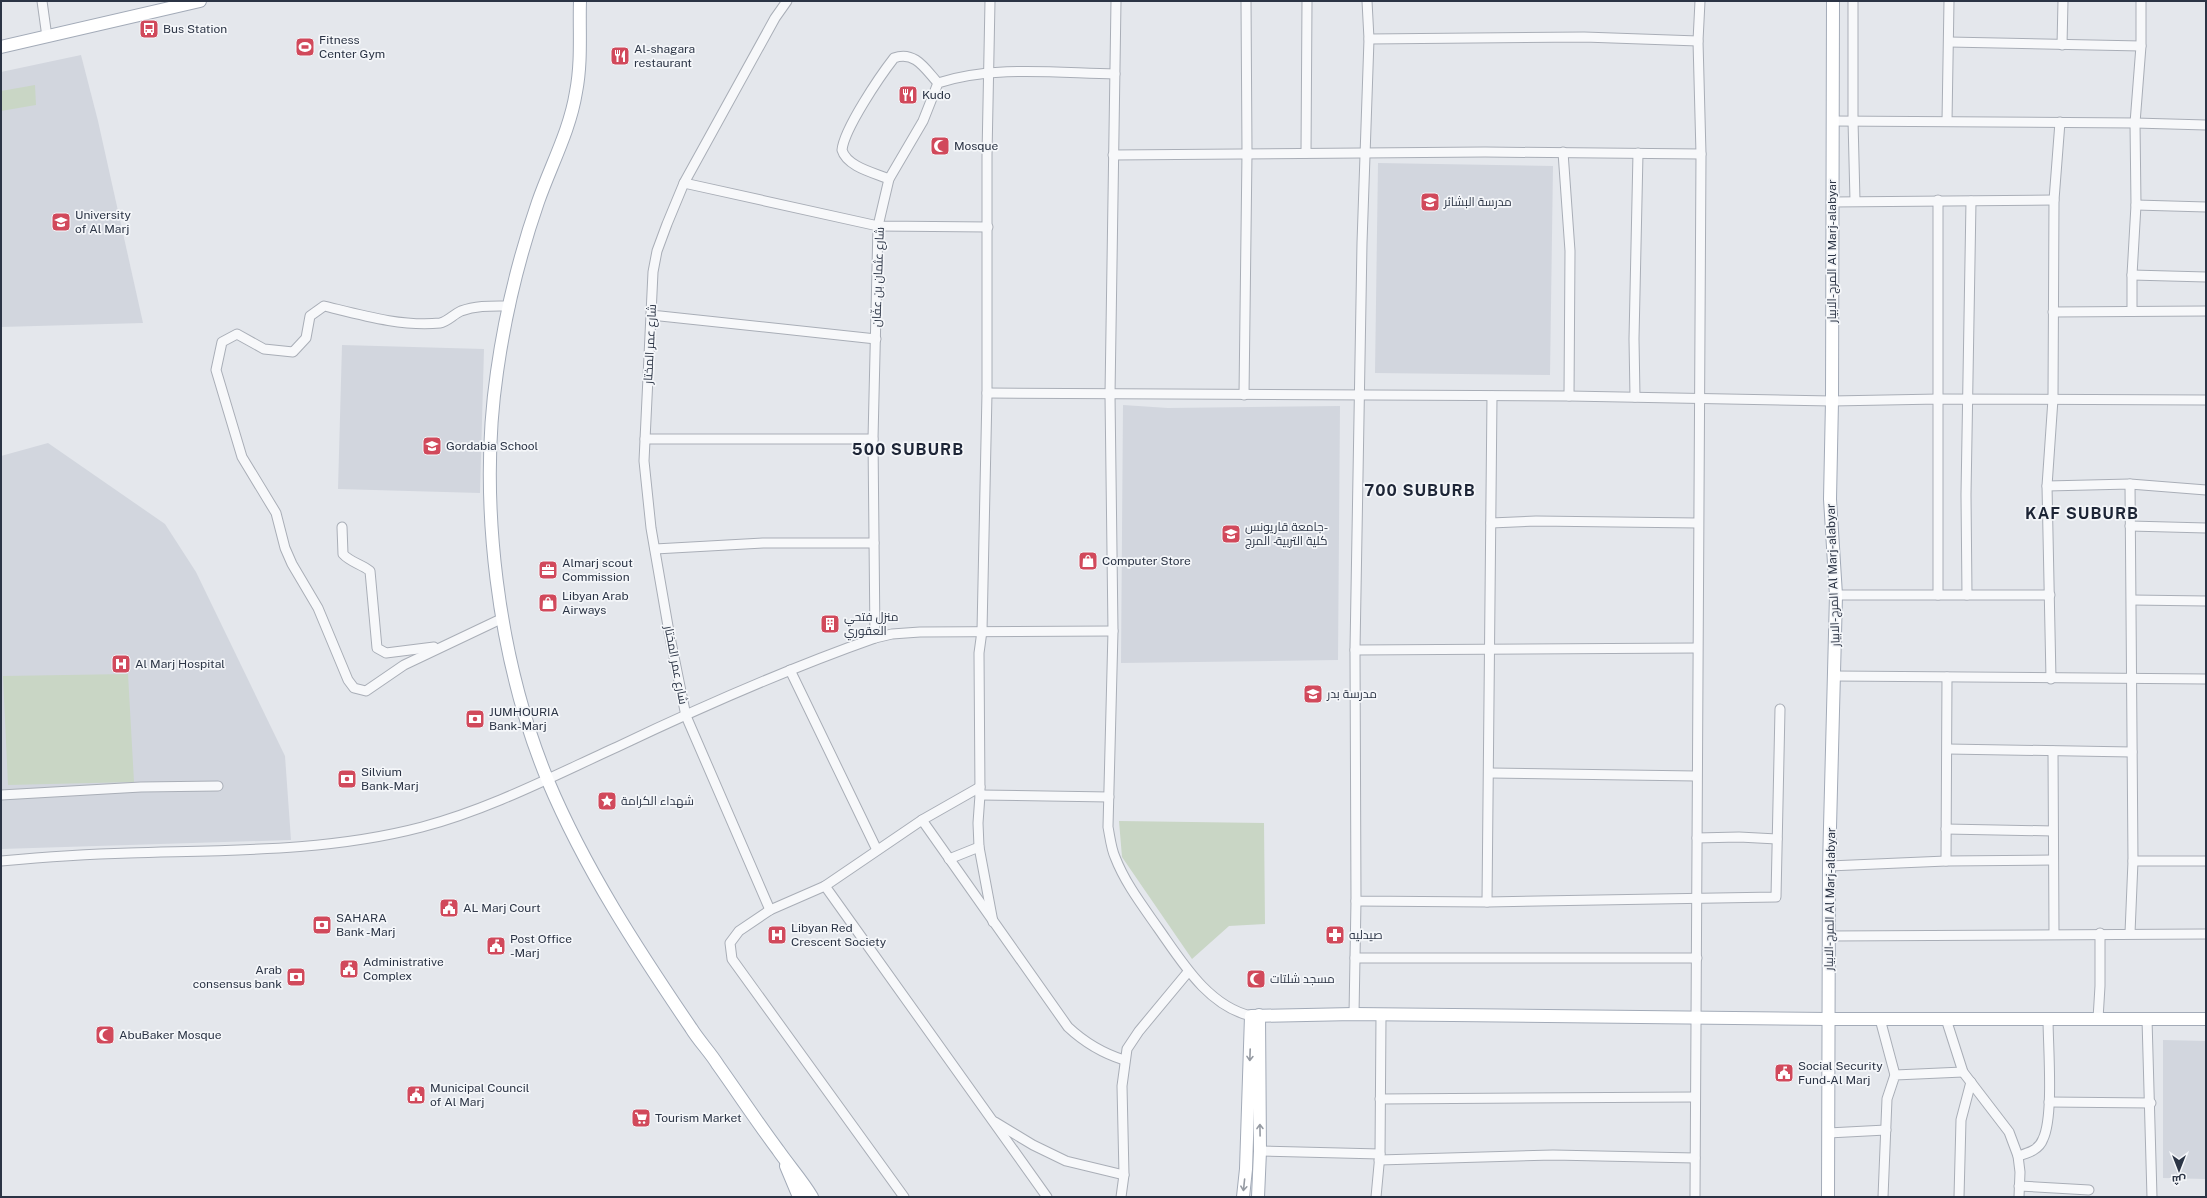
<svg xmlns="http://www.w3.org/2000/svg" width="2207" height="1198" viewBox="0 0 2207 1198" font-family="'Public Sans',Cairo,sans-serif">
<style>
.built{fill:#d2d6de}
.green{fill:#c9d6c5}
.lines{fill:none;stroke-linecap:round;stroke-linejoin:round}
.minor-casing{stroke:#a9aeb7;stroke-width:11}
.major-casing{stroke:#a3abb8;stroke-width:14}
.minor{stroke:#f7f8fa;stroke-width:9}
.major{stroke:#fff;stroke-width:12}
.oneway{stroke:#959aa2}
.labels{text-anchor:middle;stroke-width:3.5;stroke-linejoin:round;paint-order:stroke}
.poi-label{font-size:12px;fill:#2b3445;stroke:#f4f6f9;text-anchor:start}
.street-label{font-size:12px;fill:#2b3445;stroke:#f4f6f9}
.district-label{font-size:16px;font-weight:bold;letter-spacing:1px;fill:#1d2536;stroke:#f4f6f9}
</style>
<rect width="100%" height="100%" fill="#e4e7ec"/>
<g class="built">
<polygon points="81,55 98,121 143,323 1,327 1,72"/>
<polygon points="1378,163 1553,166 1550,375 1375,373"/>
<polygon points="342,345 484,349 480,493 338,489"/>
<polygon points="1123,405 1168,408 1340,406 1338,660 1121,663"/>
<polygon points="48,443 165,524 196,572 285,756 291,840 1,849 1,456"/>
<polygon points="2163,1040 2206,1041 2206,1179 2163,1178"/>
</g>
<g class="green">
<polygon points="35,85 36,105 1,111 1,91"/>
<polygon points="128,674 134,782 8,785 3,676"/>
<polygon points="1119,821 1264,823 1265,924 1229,926 1192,959 1122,857"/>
</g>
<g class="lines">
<defs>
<g id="minor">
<polyline points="42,1 47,37"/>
<polyline points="990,1 987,155 987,393 982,631 979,653 980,795 978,823 979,847 993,922"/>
<path d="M1116,1L1110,395L1113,631L1108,827C1110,837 1111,848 1115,857C1125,883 1142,905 1158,928C1182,962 1208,1006 1251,1016"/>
<polyline points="1367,1 1369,39 1362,243 1355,650 1356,901 1487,902 1776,897 1780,709"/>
<polyline points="1853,1 1853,120 1855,201"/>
<polyline points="1369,39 1584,37 1698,41"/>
<polyline points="1949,42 2141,46"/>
<polyline points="2062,45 2063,1"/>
<polyline points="1832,121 2135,123 2206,125"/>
<polyline points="1947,121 1949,1"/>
<polyline points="1563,152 1570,251 1569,396"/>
<polyline points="1306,153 1307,1"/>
<polyline points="1113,155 1485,152 1701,154"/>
<path d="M889,179C875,173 847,167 842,150C844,129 880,76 894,58C915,50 926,70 938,83"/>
<polyline points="684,183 878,226 988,227"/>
<polyline points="1938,200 1938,595"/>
<polyline points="1832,202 2054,200"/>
<polyline points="2136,205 2206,207"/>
<polyline points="2132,275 2206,277"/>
<polyline points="2132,311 2132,275 2136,205 2135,123 2141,46 2141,1"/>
<polyline points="2053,312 2206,311"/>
<polyline points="651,315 876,339"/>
<polyline points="987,393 1569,396 1832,401 1939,399 2206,400"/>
<polyline points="1244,395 1247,153 1246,1"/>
<polyline points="1635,397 1634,339 1638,153"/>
<polyline points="645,439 873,439"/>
<polyline points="2130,484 2133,861 2130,933"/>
<polyline points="2047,486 2130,484 2206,490"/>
<polyline points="1491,523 1536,521 1697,523"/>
<polyline points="2130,526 2206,528"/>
<path d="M342,527L343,554C350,562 361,564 370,571L377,648L386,653L434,647"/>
<polyline points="655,549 763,543 874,543"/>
<polyline points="1836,595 2050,595"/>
<polyline points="1967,595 1966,495 1971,201"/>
<polyline points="2132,600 2206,601"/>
<path d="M503,618L404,665L366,691L354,688L348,680L318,608L292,564L285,548L276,513L242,457L216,370L222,342L237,334L264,349L293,352L306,338L310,316L324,306C361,315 402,327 440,323C447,322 454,314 461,311C477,305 493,306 510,306"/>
<path d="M875,638L873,439L878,226L889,179L923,121L938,83C994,65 1057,73 1115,74"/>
<polyline points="1355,650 1697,648"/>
<polyline points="790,670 877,850"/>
<polyline points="1835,676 2206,679"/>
<polyline points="2051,679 2047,486 2053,399 2054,200 2060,122"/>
<polyline points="1948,749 2132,752"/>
<polyline points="2053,751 2054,934"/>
<polyline points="1490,773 1696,776"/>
<polyline points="1,795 141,787 218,786"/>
<polyline points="980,795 1109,797"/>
<path d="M922,820L1068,1027C1085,1043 1102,1053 1124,1060"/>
<polyline points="1946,829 2053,831"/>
<polyline points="1697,838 1739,837 1777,839"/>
<polyline points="949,859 979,847"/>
<path d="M1,861C44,857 87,854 129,853C227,850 327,852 422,827C490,809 553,776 617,747C701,707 787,669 875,638L892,634L920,632L1113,631"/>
<polyline points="1946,861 1947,677"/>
<polyline points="2133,861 2206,861"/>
<polyline points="1829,866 1946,861 2053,860"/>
<polyline points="825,886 1047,1197"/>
<polyline points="1487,902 1492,396"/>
<polyline points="770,910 686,716 669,632 651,528 644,461 653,272 657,251 667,224 684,183 775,18 787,1"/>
<polyline points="1829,936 2206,934"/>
<polyline points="1355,958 1697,958"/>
<polyline points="1354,1014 1356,901"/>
<polyline points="1880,1019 1895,1075"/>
<polyline points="1946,1019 1963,1072 2009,1132 2018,1156 2020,1172 2019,1197"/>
<polyline points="2098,1019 2100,986 2100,933"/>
<polyline points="2147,1019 2152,1197"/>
<polyline points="1380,1099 1695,1097"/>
<polyline points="2049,1102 2151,1103"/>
<polyline points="995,1122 1033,1145 1066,1161 1124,1175"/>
<polyline points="1828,1133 1886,1130"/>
<polyline points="1260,1151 1380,1154"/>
<path d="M2018,1156C2028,1153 2039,1150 2043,1139C2054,1116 2048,1047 2048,1018"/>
<polyline points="1379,1160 1553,1155 1695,1158"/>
<polyline points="2019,1186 2089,1190"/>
<polyline points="904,1197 732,959 730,943 739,931 770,910 825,886 922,820 980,787"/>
<polyline points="1121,1197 1124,1175 1122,1086 1127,1049 1139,1031 1188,972"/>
<polyline points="1376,1197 1380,1154 1381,1016"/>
<polyline points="1695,1197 1701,154 1698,41 1700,1"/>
<polyline points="1883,1197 1887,1099 1895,1075 1963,1072"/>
<polyline points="1959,1197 1961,1120 1971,1082"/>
</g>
<g id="major">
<path d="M580,1C579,31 582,61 576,92C570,130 551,165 538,202C519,257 505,315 497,372C478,502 498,660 548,781C585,869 638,950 691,1028C699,1041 710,1052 718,1065C738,1093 757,1122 778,1150C789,1166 802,1180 812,1197"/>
<polyline points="1,47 200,1"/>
<polyline points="786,1166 799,1197"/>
<polyline points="1243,1197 1246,1169 1251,1016 1354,1014 1828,1019 2206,1019"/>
<polyline points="1258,1197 1260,1151 1259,1015"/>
<polyline points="1828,1197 1829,866 1836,595 1830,499 1832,401 1833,1"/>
</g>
</defs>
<use href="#minor" class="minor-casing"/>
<use href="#major" class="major-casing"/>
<use href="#minor" class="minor"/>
<use href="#major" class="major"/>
</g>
<defs><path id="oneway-shaft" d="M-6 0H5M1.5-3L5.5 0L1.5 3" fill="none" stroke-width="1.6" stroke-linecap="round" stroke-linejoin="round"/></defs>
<g class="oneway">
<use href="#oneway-shaft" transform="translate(1250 1055) rotate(92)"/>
<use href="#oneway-shaft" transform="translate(1260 1130) rotate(-91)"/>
<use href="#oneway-shaft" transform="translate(1244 1185) rotate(96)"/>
</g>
<defs>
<symbol id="bus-square" viewBox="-11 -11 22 22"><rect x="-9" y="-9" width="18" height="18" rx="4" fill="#d1495b" stroke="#f4f6f9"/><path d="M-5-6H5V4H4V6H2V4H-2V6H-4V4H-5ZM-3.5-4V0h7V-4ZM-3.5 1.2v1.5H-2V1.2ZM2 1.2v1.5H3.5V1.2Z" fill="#fff"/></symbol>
<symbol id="stadium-square" viewBox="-11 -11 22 22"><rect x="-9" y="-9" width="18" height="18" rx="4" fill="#d1495b" stroke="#f4f6f9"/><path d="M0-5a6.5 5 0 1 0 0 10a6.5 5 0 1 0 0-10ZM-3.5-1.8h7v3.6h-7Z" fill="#fff"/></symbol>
<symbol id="restaurant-square" viewBox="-11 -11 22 22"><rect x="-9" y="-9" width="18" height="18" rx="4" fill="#d1495b" stroke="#f4f6f9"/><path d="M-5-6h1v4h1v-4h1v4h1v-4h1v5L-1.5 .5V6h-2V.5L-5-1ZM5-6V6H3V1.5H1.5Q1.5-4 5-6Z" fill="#fff"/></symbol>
<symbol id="mosque-square" viewBox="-11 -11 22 22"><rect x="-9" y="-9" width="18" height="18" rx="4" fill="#d1495b" stroke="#f4f6f9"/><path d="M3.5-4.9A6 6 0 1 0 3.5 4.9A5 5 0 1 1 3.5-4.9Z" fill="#fff"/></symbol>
<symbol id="school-square" viewBox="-11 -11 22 22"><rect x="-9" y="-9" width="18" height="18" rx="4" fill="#d1495b" stroke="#f4f6f9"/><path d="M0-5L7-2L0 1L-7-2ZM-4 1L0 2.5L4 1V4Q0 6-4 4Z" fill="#fff"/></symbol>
<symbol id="university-square" viewBox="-11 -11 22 22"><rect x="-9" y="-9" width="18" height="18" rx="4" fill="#d1495b" stroke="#f4f6f9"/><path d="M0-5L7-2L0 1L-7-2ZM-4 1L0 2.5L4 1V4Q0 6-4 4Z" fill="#fff"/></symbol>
<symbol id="shop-square" viewBox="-11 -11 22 22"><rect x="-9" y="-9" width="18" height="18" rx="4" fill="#d1495b" stroke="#f4f6f9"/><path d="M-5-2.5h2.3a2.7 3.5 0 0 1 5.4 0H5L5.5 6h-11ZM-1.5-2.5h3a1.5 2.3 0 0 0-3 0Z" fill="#fff"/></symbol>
<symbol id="office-square" viewBox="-11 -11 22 22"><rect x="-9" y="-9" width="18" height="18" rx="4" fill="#d1495b" stroke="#f4f6f9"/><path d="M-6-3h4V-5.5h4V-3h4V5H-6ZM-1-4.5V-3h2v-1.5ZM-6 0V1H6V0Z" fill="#fff"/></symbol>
<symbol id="building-square" viewBox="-11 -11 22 22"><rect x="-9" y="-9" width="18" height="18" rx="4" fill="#d1495b" stroke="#f4f6f9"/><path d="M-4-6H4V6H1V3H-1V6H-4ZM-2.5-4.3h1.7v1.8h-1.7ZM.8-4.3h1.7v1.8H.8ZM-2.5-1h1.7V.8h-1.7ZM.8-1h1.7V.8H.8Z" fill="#fff"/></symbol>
<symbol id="hospital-square" viewBox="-11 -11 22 22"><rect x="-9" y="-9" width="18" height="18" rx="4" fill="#d1495b" stroke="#f4f6f9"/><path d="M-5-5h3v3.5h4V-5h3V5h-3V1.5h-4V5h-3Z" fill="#fff"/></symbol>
<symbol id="bank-square" viewBox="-11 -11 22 22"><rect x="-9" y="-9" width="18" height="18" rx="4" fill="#d1495b" stroke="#f4f6f9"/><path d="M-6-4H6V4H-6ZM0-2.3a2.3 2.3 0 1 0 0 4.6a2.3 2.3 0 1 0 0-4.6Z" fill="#fff"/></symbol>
<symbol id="sight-square" viewBox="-11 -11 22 22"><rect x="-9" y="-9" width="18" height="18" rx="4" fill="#d1495b" stroke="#f4f6f9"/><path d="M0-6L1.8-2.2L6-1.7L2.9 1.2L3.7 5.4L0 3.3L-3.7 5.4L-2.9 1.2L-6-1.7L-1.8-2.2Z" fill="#fff"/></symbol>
<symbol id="civic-square" viewBox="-11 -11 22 22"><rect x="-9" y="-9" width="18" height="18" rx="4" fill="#d1495b" stroke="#f4f6f9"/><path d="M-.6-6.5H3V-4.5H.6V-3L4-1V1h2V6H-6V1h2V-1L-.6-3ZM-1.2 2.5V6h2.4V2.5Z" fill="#fff"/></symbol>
<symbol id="pharmacy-square" viewBox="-11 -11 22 22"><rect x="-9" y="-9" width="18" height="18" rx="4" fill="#d1495b" stroke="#f4f6f9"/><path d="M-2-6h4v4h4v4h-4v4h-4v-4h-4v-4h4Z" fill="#fff"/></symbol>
<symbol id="supermarket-square" viewBox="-11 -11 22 22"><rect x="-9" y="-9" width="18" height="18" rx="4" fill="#d1495b" stroke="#f4f6f9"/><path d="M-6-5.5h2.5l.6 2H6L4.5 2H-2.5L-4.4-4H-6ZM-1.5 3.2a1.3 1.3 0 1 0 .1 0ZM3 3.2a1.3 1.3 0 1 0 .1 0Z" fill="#fff"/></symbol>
</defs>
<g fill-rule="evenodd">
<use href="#bus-square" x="138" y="18" width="22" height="22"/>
<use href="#stadium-square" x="294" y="36" width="22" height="22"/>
<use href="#restaurant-square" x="609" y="45" width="22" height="22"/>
<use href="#restaurant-square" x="897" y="84" width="22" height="22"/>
<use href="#mosque-square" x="929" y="135" width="22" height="22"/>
<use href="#school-square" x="1419" y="191" width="22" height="22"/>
<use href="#university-square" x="50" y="211" width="22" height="22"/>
<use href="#school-square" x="421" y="435" width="22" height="22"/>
<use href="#university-square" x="1220" y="523" width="22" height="22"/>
<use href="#shop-square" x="1077" y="550" width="22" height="22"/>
<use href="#office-square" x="537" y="559" width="22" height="22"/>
<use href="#shop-square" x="537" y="592" width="22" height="22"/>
<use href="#building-square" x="819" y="613" width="22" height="22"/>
<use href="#hospital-square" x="110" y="653" width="22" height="22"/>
<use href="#school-square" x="1302" y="683" width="22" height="22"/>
<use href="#bank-square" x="464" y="708" width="22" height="22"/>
<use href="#bank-square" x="336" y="768" width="22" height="22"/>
<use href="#sight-square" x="596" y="790" width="22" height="22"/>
<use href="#civic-square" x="438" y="897" width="22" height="22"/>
<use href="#bank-square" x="311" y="914" width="22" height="22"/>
<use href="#hospital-square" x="766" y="924" width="22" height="22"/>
<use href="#pharmacy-square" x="1324" y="924" width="22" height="22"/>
<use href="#civic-square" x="485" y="935" width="22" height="22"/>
<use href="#civic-square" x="338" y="958" width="22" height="22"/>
<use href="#bank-square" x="285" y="966" width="22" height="22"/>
<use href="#mosque-square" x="1245" y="968" width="22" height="22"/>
<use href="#mosque-square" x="94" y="1024" width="22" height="22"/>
<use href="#civic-square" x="1773" y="1062" width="22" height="22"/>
<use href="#civic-square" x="405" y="1084" width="22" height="22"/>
<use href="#supermarket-square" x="630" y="1107" width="22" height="22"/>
</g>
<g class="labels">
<g class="poi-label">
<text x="163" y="33">Bus Station</text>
<text x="319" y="44">Fitness<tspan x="319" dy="14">Center Gym</tspan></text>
<text x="634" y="53">Al-shagara<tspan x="634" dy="14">restaurant</tspan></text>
<text x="922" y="99">Kudo</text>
<text x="954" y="150">Mosque</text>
<text x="1444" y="206">مدرسة البشائر</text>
<text x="75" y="219">University<tspan x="75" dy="14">of Al Marj</tspan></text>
<text x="446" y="450">Gordabia School</text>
<text x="1245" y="531">جامعة قاريونس-<tspan x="1245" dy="14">كلية التربية- المرج</tspan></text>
<text x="1102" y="565">Computer Store</text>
<text x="562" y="567">Almarj scout<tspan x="562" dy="14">Commission</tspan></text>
<text x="562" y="600">Libyan Arab<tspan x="562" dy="14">Airways</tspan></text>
<text x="844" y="621">منزل فتحي<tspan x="844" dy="14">العقوري</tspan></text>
<text x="135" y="668">Al Marj Hospital</text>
<text x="1327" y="698">مدرسة بدر</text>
<text x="489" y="716">JUMHOURIA<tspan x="489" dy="14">Bank-Marj</tspan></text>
<text x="361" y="776">Silvium<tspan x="361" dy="14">Bank-Marj</tspan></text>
<text x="621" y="805">شهداء الكرامة</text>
<text x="463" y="912">AL Marj Court</text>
<text x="336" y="922">SAHARA<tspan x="336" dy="14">Bank -Marj</tspan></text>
<text x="791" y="932">Libyan Red<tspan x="791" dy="14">Crescent Society</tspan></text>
<text x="1349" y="939">صيدليه</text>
<text x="510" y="943">Post Office<tspan x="510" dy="14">-Marj</tspan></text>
<text x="363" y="966">Administrative<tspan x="363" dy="14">Complex</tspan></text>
<text x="282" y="974" text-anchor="end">Arab<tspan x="282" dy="14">consensus bank</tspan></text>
<text x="1270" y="983">مسجد شلتات</text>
<text x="119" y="1039">AbuBaker Mosque</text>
<text x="1798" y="1070">Social Security<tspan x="1798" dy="14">Fund-Al Marj</tspan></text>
<text x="430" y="1092">Municipal Council<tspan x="430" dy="14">of Al Marj</tspan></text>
<text x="655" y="1122">Tourism Market</text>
</g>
<g class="street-label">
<text transform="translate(1832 251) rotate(-90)" y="4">المرج-الابيار Al Marj-alabyar</text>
<text transform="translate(878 277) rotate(-88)" y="4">شارع عثمان بن عفّان</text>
<text transform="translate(650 344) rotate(-87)" y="4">شارع عمر المختار</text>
<text transform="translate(1833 575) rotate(-92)" y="4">المرج-الابيار Al Marj-alabyar</text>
<text transform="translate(676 665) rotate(79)" y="4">شارع عمر المختار</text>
<text transform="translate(1830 899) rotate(-89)" y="4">المرج-الابيار Al Marj-alabyar</text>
</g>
<g class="district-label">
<text x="908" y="455">500 SUBURB</text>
<text x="1420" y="496">700 SUBURB</text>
<text x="2082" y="519">KAF SUBURB</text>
</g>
</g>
<rect width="2207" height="1198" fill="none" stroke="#2b3445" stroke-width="4"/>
<g transform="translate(2179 1170) rotate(180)" stroke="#f4f6f9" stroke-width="3" paint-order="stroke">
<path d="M0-3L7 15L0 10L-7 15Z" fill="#2b3445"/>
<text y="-6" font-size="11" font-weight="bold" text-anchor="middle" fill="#2b3445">ش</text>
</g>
</svg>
